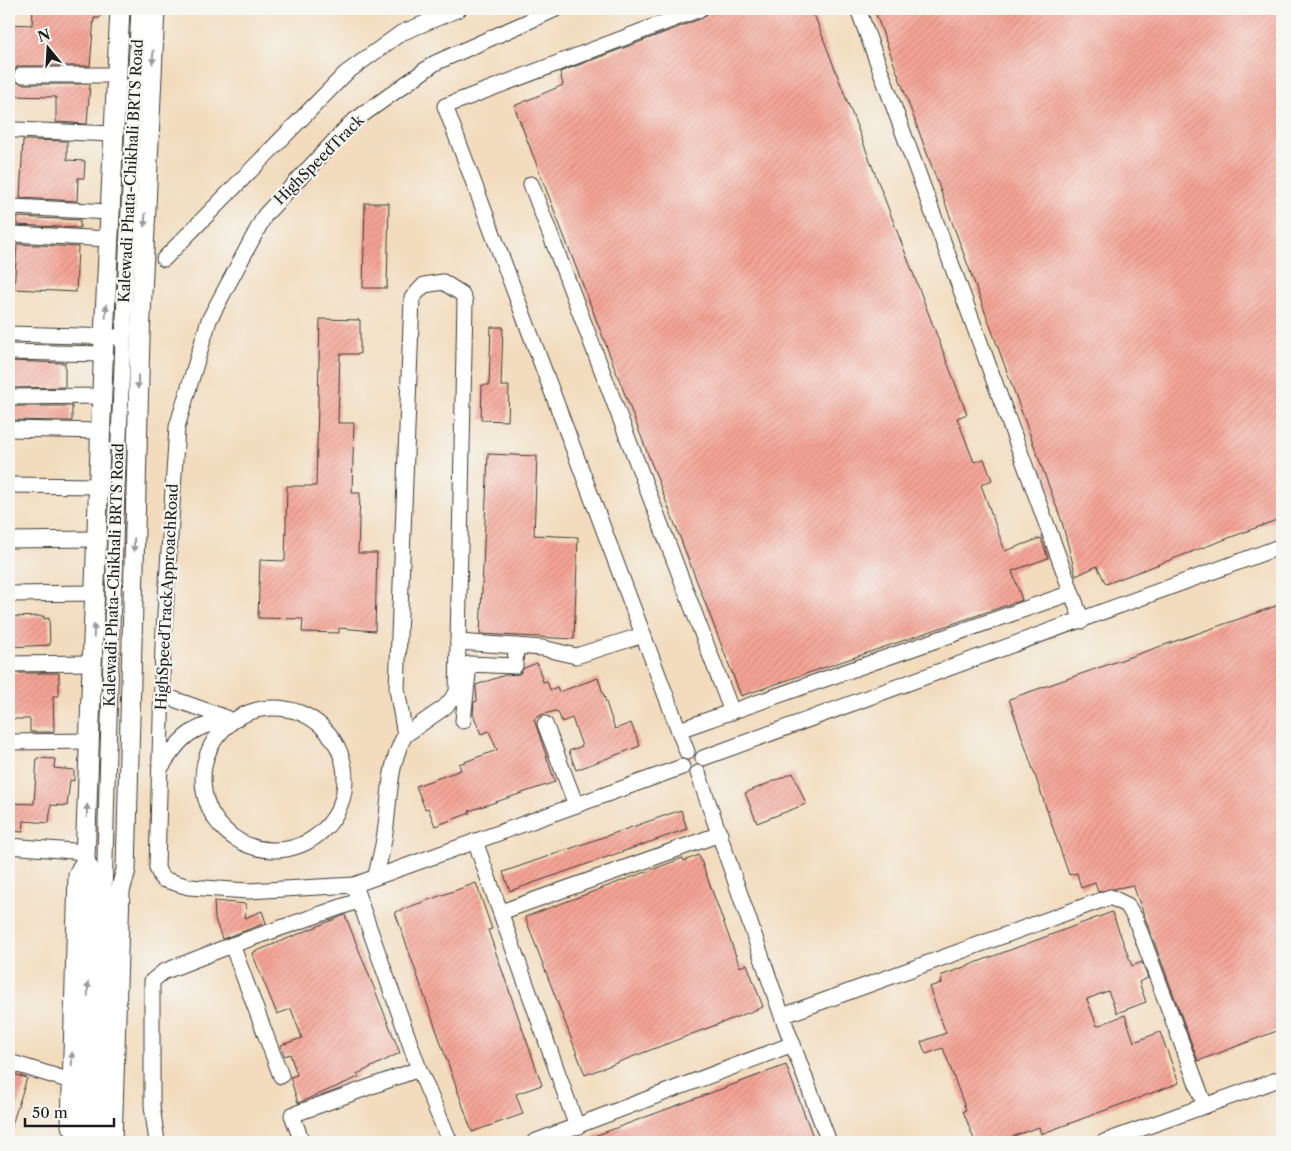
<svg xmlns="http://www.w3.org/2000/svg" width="1291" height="1151" viewBox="0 0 1291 1151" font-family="'Libre Caslon Text',serif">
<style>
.building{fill:url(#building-hatch)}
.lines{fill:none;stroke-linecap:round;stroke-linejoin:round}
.minor-casing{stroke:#3c3934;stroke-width:17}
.major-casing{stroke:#3c3934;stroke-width:21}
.minor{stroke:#fff;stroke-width:15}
.major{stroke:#fff;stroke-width:19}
.oneway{fill:#999}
.labels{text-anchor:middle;stroke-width:4.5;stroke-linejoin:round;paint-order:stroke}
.street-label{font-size:15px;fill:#1c1c1c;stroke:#f6f6f2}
</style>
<defs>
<pattern id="building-hatch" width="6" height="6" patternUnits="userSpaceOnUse" patternTransform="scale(1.25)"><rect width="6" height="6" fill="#f4a395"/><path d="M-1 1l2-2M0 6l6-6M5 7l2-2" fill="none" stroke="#d18c80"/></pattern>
</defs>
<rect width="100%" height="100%" fill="#f6f6f2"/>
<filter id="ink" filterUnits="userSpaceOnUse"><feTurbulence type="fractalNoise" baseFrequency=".02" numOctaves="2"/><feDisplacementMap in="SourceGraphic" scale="10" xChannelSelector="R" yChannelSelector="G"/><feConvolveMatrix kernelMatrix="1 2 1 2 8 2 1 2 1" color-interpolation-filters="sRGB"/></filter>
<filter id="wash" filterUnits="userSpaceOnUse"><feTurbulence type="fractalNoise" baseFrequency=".0096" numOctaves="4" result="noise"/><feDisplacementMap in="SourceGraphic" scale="20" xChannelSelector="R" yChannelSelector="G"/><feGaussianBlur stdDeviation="1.12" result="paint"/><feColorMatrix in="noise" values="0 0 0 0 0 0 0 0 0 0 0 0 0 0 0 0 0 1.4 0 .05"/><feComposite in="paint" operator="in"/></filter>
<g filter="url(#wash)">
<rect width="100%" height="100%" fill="#f2dcbd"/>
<g id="blocks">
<g class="building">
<polygon points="33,9 100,9 100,18 94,18 90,66 22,66 17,67 13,75 14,80 22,84 90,84 87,124 56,122 56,97 9,96 9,24 32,25"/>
<polygon points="718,9 812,9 967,414 957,418 974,462 984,459 992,480 981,485 1005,551 1041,538 1048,558 1012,571 1022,600 741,696 514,106 563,85 560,72 703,18 708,13"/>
<polygon points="874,9 1282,9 1282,518 1106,584 1097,566 1076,576 1062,522"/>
<polygon points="23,140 67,141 67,160 85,161 84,178 78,178 77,201 20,198"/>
<polygon points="365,203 389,203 387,288 363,288"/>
<polygon points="17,217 80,220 80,228 17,225"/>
<polygon points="17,244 78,247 76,292 14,289"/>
<polygon points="320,319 360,320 360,354 340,354 338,423 354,423 352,493 360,493 358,553 377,553 375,631 339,628 339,633 302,632 303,619 258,618 260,560 285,561 287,486 316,486"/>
<polygon points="491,327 503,327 501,386 509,386 508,421 481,420 482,385 489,385"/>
<polygon points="9,361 65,363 65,387 9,388"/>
<polygon points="9,406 72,406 72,421 9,420"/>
<polygon points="488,454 537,456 534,535 578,537 574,639 480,634"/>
<polygon points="1282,604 1282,1029 1198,1061 1133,885 1098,892 1095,883 1081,888 1077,873 1069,875 1009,699"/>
<polygon points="44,616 44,619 49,618 50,645 9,647 9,617"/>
<polygon points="537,663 543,682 547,681 550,690 557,687 559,692 598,678 615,729 631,723 640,746 576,770 569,751 582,746 572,718 562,722 558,712 555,711 541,715 534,719 555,782 469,811 470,813 435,826 428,808 425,809 416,786 461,770 459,764 497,750 489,731 481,734 473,714 474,702 477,701 476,685 505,675 519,674 524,668"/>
<polygon points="9,673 59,673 59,696 53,696 54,732 30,732 30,719 9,719"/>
<polygon points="37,758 55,759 54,768 74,770 74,781 70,780 67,806 51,805 49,823 24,821 23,832 9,831 9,803 34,804"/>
<polygon points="793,773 806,804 757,823 745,793"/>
<polygon points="681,810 687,829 510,891 503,872"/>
<polygon points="699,855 740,967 747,964 763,1007 585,1075 525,917 683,858 684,861"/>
<polygon points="476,883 492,929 488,930 542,1085 516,1094 523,1114 472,1132 395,912"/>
<polygon points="214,901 246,904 245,918 262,911 266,923 222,939 215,919"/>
<polygon points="1112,912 1132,966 1142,962 1148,978 1139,982 1146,1002 1117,1013 1108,991 1087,999 1097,1026 1125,1015 1134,1042 1160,1032 1179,1083 1041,1134 1039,1127 997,1142 975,1142 963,1111 966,1110 943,1048 926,1054 921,1042 946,1033 929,987 942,983 940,976"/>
<polygon points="345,915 400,1053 357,1074 359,1077 298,1103 290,1077 297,1075 290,1054 284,1056 281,1045 302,1038 291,1009 277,1014 252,953"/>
<polygon points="786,1065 815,1142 581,1142 581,1141"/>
<polygon points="9,1073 27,1078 11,1128 9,1128"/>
</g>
</g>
</g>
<g filter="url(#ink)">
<use href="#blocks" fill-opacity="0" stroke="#3c3934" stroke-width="1"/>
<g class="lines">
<defs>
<g id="minor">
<polyline points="556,9 435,63 351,123 265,215 209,320 177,427 163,645 157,868 162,879 189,887 248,891 354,885 682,767"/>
<polyline points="858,9 1082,621"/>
<polyline points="22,75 117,75"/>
<polyline points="16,130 114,134"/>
<polyline points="531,184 732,712"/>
<polyline points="13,207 110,212"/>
<polyline points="13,234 109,239"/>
<polyline points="164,259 346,73 401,33 459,9"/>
<polygon points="443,282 462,294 465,301 457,693 445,707 405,735 397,689 412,298 424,285"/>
<polyline points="9,334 116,337"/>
<polyline points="9,352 104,354"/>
<polyline points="9,397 102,396"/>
<polyline points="9,429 101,431"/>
<polyline points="9,485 99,486"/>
<polyline points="9,540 97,539"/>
<polyline points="9,594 95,593"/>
<polyline points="458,642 543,648 576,656 643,635"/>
<polyline points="9,664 92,663"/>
<polyline points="162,695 227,718"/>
<circle cx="274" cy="779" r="71"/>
<polyline points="463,721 469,664 515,666 516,646"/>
<polyline points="545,724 576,805"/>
<polyline points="679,730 1071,593"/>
<polyline points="9,742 90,741"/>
<polyline points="687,752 445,106 700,9"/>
<polyline points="703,758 1282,546"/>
<path d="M160,769C180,737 194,723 233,721"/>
<polyline points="698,773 782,1016 829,1142"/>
<polyline points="475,841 577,1127"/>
<polyline points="9,846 86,852"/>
<path d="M376,875C379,862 383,848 385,833C390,800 388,765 405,735"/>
<polyline points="354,885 419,1069 450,1142"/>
<polyline points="501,912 720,834"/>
<polyline points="782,1016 1110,897 1127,905 1135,918 1205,1106"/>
<polyline points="9,1062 71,1081"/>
<polyline points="281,1076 232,945 358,901"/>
<path d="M99,1142C105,764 119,386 139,9"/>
<polyline points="157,1142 152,1106 152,981 163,972 232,945"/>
<polyline points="302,1142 292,1115 419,1069"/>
<polyline points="534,1142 793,1044"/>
<polyline points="1104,1142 1282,1078"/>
</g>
<g id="major">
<polyline points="71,1126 78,875 82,867"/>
<polyline points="83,1142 91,874 85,860 104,337 120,9"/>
<polyline points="112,1142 120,891 126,870 140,338 155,9"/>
</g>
</defs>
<use href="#minor" class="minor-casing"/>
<use href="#major" class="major-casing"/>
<use href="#minor" class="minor"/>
<use href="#major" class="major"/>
</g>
<defs><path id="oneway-solid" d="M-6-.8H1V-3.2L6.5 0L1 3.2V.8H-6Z" transform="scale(1.25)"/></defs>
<g class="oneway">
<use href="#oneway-solid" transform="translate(153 57) rotate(93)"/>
<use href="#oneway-solid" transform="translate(145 220) rotate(93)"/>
<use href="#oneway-solid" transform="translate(106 311) rotate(-87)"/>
<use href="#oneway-solid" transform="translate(138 382) rotate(91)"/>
<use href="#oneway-solid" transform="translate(134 545) rotate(91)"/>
<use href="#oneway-solid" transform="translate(94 631) rotate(-88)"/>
<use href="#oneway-solid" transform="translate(87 811) rotate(-88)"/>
<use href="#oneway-solid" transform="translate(88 989) rotate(-88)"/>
<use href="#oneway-solid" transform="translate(72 1059) rotate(-88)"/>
</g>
</g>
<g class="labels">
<g class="street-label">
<text transform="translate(319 160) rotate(-45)" y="5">HighSpeedTrack</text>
<text transform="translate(131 171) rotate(-87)" y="5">Kalewadi Phata-Chikhali BRTS Road</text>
<text transform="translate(114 575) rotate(-88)" y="5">Kalewadi Phata-Chikhali BRTS Road</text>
<text transform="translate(167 597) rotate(-87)" y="5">HighSpeedTrackApproachRoad</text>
</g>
</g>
<rect width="1291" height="1151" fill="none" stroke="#f6f6f2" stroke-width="30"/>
<g transform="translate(48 48) rotate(342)" stroke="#f6f6f2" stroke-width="4" paint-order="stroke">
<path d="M0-4L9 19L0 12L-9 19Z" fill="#1c1c1c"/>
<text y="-8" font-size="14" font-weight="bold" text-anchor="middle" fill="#1c1c1c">N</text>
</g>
<path d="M25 1118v8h89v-8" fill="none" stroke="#1c1c1c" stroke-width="2.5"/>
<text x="32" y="1118" font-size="15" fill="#1c1c1c" stroke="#f6f6f2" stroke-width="4" paint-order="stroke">50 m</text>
</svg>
